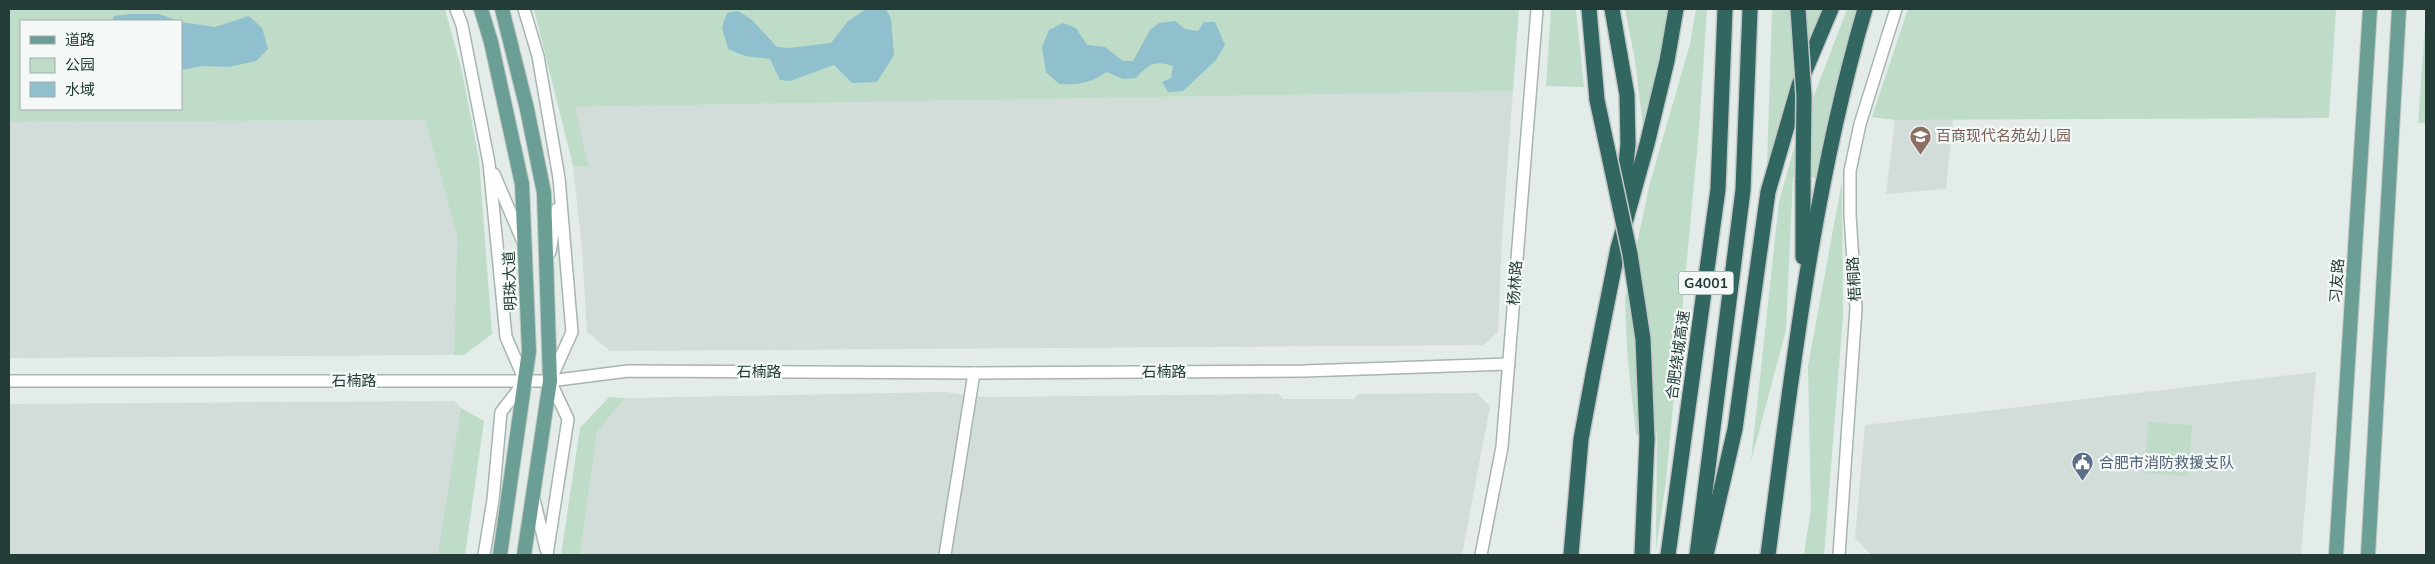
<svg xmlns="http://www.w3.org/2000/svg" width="2435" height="564" viewBox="0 0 2435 564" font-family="Mulish,'Noto Sans SC',sans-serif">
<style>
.built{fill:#d2dcd8}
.green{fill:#bedcc8;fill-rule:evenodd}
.water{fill:#90bfcd}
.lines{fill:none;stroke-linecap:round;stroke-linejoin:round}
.minor-casing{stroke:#a7b4b0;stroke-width:14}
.major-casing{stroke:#c2c8c7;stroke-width:16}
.highway-casing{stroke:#c2c8c7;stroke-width:18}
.minor{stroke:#fff;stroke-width:11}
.major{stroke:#6b9e95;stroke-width:14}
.highway{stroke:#326660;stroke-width:15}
.highway-bridge-casing{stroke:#c2c8c7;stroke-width:18;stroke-linecap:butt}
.highway-bridge{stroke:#326660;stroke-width:15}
.labels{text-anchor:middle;stroke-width:4.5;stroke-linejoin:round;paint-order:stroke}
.shield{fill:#f4f9f7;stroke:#627571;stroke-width:1}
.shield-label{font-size:14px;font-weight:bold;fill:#243c38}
.education-label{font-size:15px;fill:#785e54;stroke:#f4f9f7;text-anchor:start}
.street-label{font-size:15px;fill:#243c38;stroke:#f4f9f7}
.service-label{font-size:15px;fill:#4e5e75;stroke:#f4f9f7;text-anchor:start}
</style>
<rect width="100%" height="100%" fill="#e4ece9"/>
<g class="built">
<polygon points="1513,91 1502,237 1498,332 1483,345 610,351 587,332 582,248 573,166 589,167 575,107"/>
<polygon points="425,120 457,236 454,355 9,358 9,122"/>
<polygon points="1895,120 1953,120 1946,189 1886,194"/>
<polygon points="2316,372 2301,555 1871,555 1855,538 1865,425"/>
<polygon points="945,392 981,397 1278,394 1283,399 1354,399 1358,394 1477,393 1490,406 1462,555 580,555 597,432 625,398"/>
<polygon points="454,401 461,408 440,555 9,555 9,404"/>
</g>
<g class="green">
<path d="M9,9H445L462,71L479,160L492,334L464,355H454L457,236L425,120L9,122ZM21,21H181V109H21Z"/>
<polygon points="534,9 1519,9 1513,91 575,107 589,167 573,166"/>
<polygon points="1551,9 1576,9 1584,87 1546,86"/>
<polygon points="1625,9 1670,9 1643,127 1635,60"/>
<polygon points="1696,9 1707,9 1699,130 1666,481 1656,550 1657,433 1636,435 1627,350 1625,299 1650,183 1690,44"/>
<polygon points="1772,9 1823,9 1789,88 1767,165"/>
<polygon points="1847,9 1856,9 1842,60 1818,178 1793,177 1786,330 1751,461 1779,202 1793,151"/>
<polygon points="1908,9 2336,9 2329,118 1895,120 1872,117"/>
<polygon points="2426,12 2426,123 2418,123"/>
<polygon points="1842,181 1843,315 1824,555 1804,555 1811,508 1808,366"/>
<polygon points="609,397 625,398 597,432 580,555 561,555 580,428"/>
<polygon points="461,408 484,421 465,555 438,555"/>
<polygon points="2148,422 2192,425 2188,476 2145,473"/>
</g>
<g class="water">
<polygon points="866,9 886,9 891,19 894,55 877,82 852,83 834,65 790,81 780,80 770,59 745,56 728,49 722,27 727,13 738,11 752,20 777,47 789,48 831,43 848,21"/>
<polygon points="131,14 159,14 179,21 112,21 114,16"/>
<polygon points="249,16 262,28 268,49 256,61 229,67 203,66 181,70 181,22 215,27"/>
<path d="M1175,21L1185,29L1198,31L1204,22H1215L1225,45L1216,60L1183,91L1168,92L1162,82L1171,78L1173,66C1154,60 1149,64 1136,78L1123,79L1107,72C1090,83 1079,85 1059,84L1046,72L1042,47L1049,30L1063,23L1076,28L1087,45L1105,47L1123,61H1133L1150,30L1159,23Z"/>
</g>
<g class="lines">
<defs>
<g id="minor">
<polyline points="456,9 462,25 489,163 506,337 525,381 501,412 493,500 484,555"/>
<polyline points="524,9 538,56 559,178 572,332 550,381 568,419 547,555"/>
<polyline points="494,174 523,242"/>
<polyline points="550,252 557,209"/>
<polyline points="9,381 550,381 628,371 974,373 1304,371 1509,364"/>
<polyline points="534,499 546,549"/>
<polyline points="945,555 974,373"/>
<polyline points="1481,555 1502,447 1537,9"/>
<polyline points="1839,555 1856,308 1850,215 1850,171 1860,124 1896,9"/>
</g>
<g id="major">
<polyline points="481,9 491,42 522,184 529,351 500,555"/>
<polyline points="502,9 527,109 544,193 550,381 524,555"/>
<polyline points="2336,555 2370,9"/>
<polyline points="2368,555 2399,9"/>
</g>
<g id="highway">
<polyline points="1589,9 1597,100"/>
<polyline points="1612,9 1627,95 1628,144 1622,207"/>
<polyline points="1803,257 1803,181"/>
<polyline points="1571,555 1581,439 1594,369 1618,248 1647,144 1667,61 1676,9"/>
<polyline points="1642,555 1647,439"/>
<polyline points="1668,555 1718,189 1725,9"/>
<polyline points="1697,555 1743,190 1750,9"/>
<polyline points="1706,555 1735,429 1768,192 1799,85 1831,9"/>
<path d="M1768,555C1792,372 1813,186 1865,9"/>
</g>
</defs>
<use href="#minor" class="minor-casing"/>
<use href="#major" class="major-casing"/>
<use href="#highway" class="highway-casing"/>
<use href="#minor" class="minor"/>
<use href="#major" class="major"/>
<use href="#highway" class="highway"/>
<defs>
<g id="highway-bridge">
<polyline points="1798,9 1804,96 1803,181"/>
<polyline points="1597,100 1630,254 1643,339 1647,439"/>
</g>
</defs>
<use href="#highway-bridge" class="highway-bridge-casing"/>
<use href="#highway-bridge" class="highway-bridge"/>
</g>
<defs>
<symbol id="school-pin" viewBox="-11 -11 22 30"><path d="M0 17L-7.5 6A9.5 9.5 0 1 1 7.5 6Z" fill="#8d6e63" stroke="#f4f9f7"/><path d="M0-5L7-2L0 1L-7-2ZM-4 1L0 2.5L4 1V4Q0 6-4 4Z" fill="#fff"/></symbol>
<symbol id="civic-pin" viewBox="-11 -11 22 30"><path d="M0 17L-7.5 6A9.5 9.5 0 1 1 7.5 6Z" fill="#5c6f8a" stroke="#f4f9f7"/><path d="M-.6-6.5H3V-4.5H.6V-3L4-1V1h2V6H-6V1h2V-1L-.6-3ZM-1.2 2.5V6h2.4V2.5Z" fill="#fff"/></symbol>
</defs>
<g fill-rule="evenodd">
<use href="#school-pin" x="1908" y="124" width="25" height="34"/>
<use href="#civic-pin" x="2070" y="450" width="25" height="34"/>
</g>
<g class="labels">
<rect class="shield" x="1678.5" y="271.5" width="55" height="23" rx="4"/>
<g class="shield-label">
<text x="1706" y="288">G4001</text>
</g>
<g class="education-label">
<text x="1936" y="141">百商现代名苑幼儿园</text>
</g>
<g class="street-label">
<text transform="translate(1854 279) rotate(-93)" y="5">梧桐路</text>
<text transform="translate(510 281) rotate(-92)" y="5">明珠大道</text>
<text transform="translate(2337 281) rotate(-86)" y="5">习友路</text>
<text transform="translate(1515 283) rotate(-86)" y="5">杨林路</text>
<text transform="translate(1678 355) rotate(-82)" y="5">合肥绕城高速</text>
<text x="759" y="377">石楠路</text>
<text x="1164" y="377">石楠路</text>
<text x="354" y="386">石楠路</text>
</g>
<g class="service-label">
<text x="2099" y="468">合肥市消防救援支队</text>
</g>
</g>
<rect width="2435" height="564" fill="none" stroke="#243c38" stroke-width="20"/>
<rect x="20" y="20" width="162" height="90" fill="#f4f9f7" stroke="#a1adab"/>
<rect x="30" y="36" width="25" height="8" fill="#6b9e95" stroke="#a1adab"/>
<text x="65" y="45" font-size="15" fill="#243c38">道路</text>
<rect x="30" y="58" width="25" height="15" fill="#bedcc8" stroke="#a1adab"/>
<text x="65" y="70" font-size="15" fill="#243c38">公园</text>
<rect x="30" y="82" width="25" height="15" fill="#90bfcd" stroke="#a1adab"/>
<text x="65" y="95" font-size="15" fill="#243c38">水域</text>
</svg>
